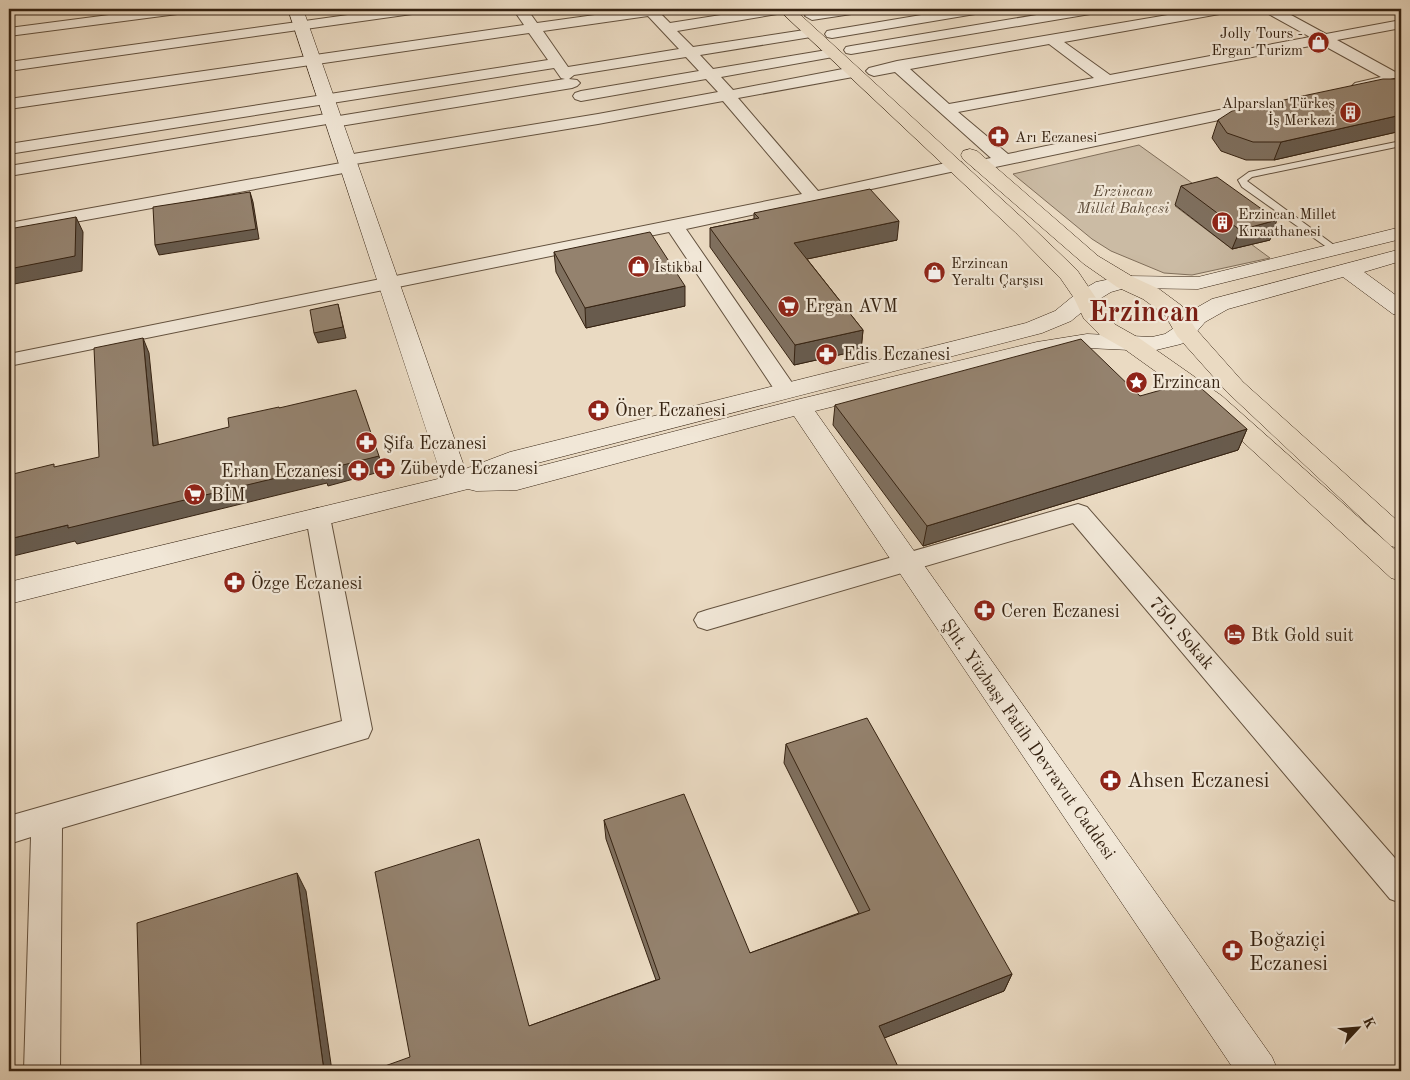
<svg xmlns="http://www.w3.org/2000/svg" width="1410" height="1080" viewBox="0 0 1410 1080" font-family="'Old Standard TT',serif">
<style>
.green{fill:#cbbba4;stroke:#806f5b}
.lines{fill:none;stroke-linecap:round;stroke-linejoin:round}
.lane-casing{stroke:#63513e;stroke-width:2}
.street-casing{stroke:#63513e;stroke-width:2}
.secondary-casing{stroke:#362312;stroke-width:1}
.primary-casing{stroke:#362312;stroke-width:1}
.lane{fill:#f1e7d7;fill-rule:evenodd}
.street{fill:#f1e7d7;fill-rule:evenodd}
.secondary{fill:#f1e7d7;fill-rule:evenodd}
.primary{fill:#eadac2;fill-rule:evenodd}
.wall{fill:#7f705f;stroke:#362312}
.shaded-wall{fill:#685b4d;stroke:#362312}
.building{fill:#94826e;stroke:#362312}
.labels{text-anchor:middle;stroke-width:4.5;stroke-linejoin:round;paint-order:stroke}
.far-poi-label{font-size:15px;fill:#362312;stroke:#f1e7d7;text-anchor:start}
.far-park-label{font-size:15px;font-style:italic;fill:#5b4936;stroke:#f1e7d7}
.poi-label{font-size:18px;fill:#362312;stroke:#f1e7d7;text-anchor:start}
.street-label{font-size:18px;fill:#362312;stroke:#f1e7d7}
.near-poi-label{font-size:21px;fill:#362312;stroke:#f1e7d7;text-anchor:start}
.town-label{font-size:28px;font-weight:bold;fill:#7a1f14;stroke:#f1e7d7}
</style>
<rect width="100%" height="100%" fill="#eadac2"/>
<filter id="stains"><feTurbulence type="fractalNoise" baseFrequency=".004" numOctaves="4"/><feColorMatrix values="0 0 0 0 .2 0 0 0 0 .09 0 0 0 0 .02 0 0 0 .5 -.17"/></filter>
<radialGradient id="worn" r=".72"><stop offset=".6" stop-color="#630" stop-opacity="0"/><stop offset="1" stop-color="#630" stop-opacity=".3"/></radialGradient>
<polygon class="green" points="1139,145 1210,196 1175,206 1232,249 1251,244 1270,258 1192,275 1164,273 1111,251 1092,239 1013,174"/>
<g class="lines">
<defs>
<polygon id="lane" points="1401,141 1401,146 1252,177 1247,181 1338,248 1338,252 1335,253 1242,187 1238,180 1249,172"/>
<g id="street">
<polygon points="155,9 192,9 185,13 9,36 9,28"/>
<polygon points="391,9 426,9 419,13 9,71 9,62"/>
<path d="M513,9H527L537,23L638,9H656L670,23L759,9H790L788,12L783,13L677,31L693,47L811,29L816,30L818,33L816,36L811,37L700,55L713,69L833,49L838,50L840,53L838,56L833,57L721,77L733,90L853,67L858,69L861,72L858,75L853,77L738,98L818,191L955,161L961,162L964,166L961,170L955,171L686,229L797,390L794,395L786,397L778,395L669,232L9,366V354L802,194L723,101L598,124L355,164L358,167L355,171L349,172L9,234V223L341,163L338,160L341,156L347,155L598,114L718,92L706,79L581,101L575,99L573,96L575,93L581,91L699,71L686,57L574,75L569,79L577,80L580,83L577,86L572,88L334,127L327,124L9,176V166L332,113L339,116L565,79L561,78L554,68L9,154V144L548,60L529,33L9,109V99L524,25ZM648,16L679,49L568,67L543,31Z"/>
<polygon points="832,9 865,9 858,13 812,20 805,16 807,13"/>
<polygon points="957,9 988,9 981,13 832,38 827,37 825,34 827,31 832,30"/>
<polygon points="1072,9 1103,9 1096,13 851,54 846,53 844,50 846,47 851,46"/>
<path d="M1203,9H1232L1225,13L1064,42L1110,75L1310,37L1265,12L1263,9H1280L1326,34L1401,20V28L1337,40L1397,73L1401,72V87L1392,84L1360,91L1355,89L1352,86L1355,83L1381,77L1321,44L958,112L1008,154L1262,101L1268,103L1270,106L1268,109L1262,111L981,170L975,169L972,165L975,161L991,158L895,72L874,76L869,74L866,71L869,68L897,61ZM1049,44L1094,78L949,104L910,69Z"/>
<polygon points="1078,504 1087,507 1401,865 1401,903 1390,899 1073,523 707,630 698,627 694,620 698,613 707,610"/>
<polygon points="318,508 327,511 330,517 372,729 368,738 62,828 60,1071 24,1071 31,837 9,844 9,816 342,721 306,517 309,511"/>
</g>
<polygon id="secondary" points="288,9 303,9 465,469 510,452 1026,323 1055,311 1077,293 1096,282 1125,276 1198,277 1401,227 1401,239 1198,289 1125,288 1111,292 1093,303 1071,321 1042,333 518,468 507,472 517,472 800,399 1037,342 1087,334 1152,337 1165,334 1177,326 1189,312 1212,299 1401,249 1401,261 1364,272 1401,299 1401,316 1393,314 1343,277 1228,309 1205,322 1193,336 1181,344 1152,351 1087,348 1037,356 815,411 1272,1057 1278,1071 1235,1071 794,416 517,490 476,491 468,489 9,604 9,582 442,478"/>
<g id="primary">
<polygon points="778,9 794,9 1030,225 1077,270 1096,298 1102,311 1116,325 1139,338 1222,396 1401,555 1401,581 1391,578 1204,406 1123,348 1100,335 1084,319 1074,298 1061,279 1016,233"/>
<polygon points="970,149 977,151 1098,256 1133,277 1159,289 1182,306 1195,328 1243,382 1401,524 1401,549 1391,546 1227,392 1177,336 1165,315 1143,299 1117,287 1084,264 963,159 961,155 963,151"/>
</g>
</defs>
<use href="#lane" class="lane-casing"/>
<use href="#street" class="street-casing"/>
<use href="#secondary" class="secondary-casing"/>
<use href="#primary" class="primary-casing"/>
<use href="#lane" class="lane"/>
<use href="#street" class="street"/>
<use href="#secondary" class="secondary"/>
<use href="#primary" class="primary"/>
</g>
<g class="wall">
<polygon points="1401,77 1401,131 1274,160 1246,160 1221,151 1212,138 1218,120"/>
<polygon points="1181,186 1270,240 1232,249 1175,205"/>
<polygon points="754,213 897,240 807,259 863,330 861,350 794,365 710,247 710,228 754,219"/>
<polygon points="554,252 685,306 586,328 556,272"/>
<polygon points="1140,396 1247,429 1238,450 923,546 833,425 835,405"/>
<polygon points="786,744 1012,974 1004,991 884,1038 529,1026 656,980 606,839 604,820 750,953 859,913 784,763"/>
</g>
<g class="shaded-wall">
<polygon points="1401,115 1401,131 1274,160 1281,142"/>
<polygon points="250,192 253,202 259,239 159,255 155,245"/>
<polygon points="76,217 83,232 82,271 9,285 9,269"/>
<polygon points="1277,220 1270,240 1232,249 1240,230"/>
<polygon points="899,221 897,240 793,262 794,243"/>
<polygon points="685,286 685,306 586,328 585,308"/>
<polygon points="338,304 346,338 318,343 314,333"/>
<polygon points="863,330 861,350 794,365 795,345"/>
<polygon points="143,338 149,353 160,461 153,446"/>
<polygon points="1247,429 1238,450 923,546 927,526"/>
<polygon points="379,456 383,471 328,486 327,483 77,544 75,541 9,557 9,539 68,525 322,467"/>
<polygon points="297,873 306,891 332,1071 324,1071"/>
<polygon points="1012,974 1004,991 874,1042 879,1026"/>
</g>
<g class="building">
<polygon points="1401,77 1401,115 1281,142 1253,142 1227,133 1218,120 1232,111 1383,79 1395,79"/>
<polygon points="1217,177 1277,220 1240,230 1181,186"/>
<polygon points="870,189 899,221 794,243 863,330 795,345 710,228 759,218 754,213"/>
<polygon points="250,192 256,229 155,245 153,207"/>
<polygon points="76,217 75,256 9,269 9,229"/>
<polygon points="650,232 685,286 585,308 554,252"/>
<polygon points="338,304 343,327 314,333 310,310"/>
<polygon points="143,338 153,446 229,427 228,418 279,407 279,408 356,390 379,456 323,470 322,467 68,528 68,525 9,539 9,475 54,464 54,467 99,457 94,348"/>
<polygon points="1081,339 1140,396 1193,381 1247,429 927,526 835,405"/>
<polygon points="867,718 1012,974 879,1026 900,1071 371,1071 410,1057 375,872 479,839 529,1026 660,979 604,820 684,794 750,953 870,910 786,744"/>
<polygon points="297,873 324,1071 141,1071 137,923"/>
</g>
<defs>
<symbol id="shop-disc" viewBox="-11 -11 22 22"><circle r="9.5" fill="#8f2418" stroke="#f1e7d7"/><path d="M-5-2.5h2.3a2.7 3.5 0 0 1 5.4 0H5L5.5 6h-11ZM-1.5-2.5h3a1.5 2.3 0 0 0-3 0Z" fill="#fff"/></symbol>
<symbol id="building-disc" viewBox="-11 -11 22 22"><circle r="9.5" fill="#8f2418" stroke="#f1e7d7"/><path d="M-4-6H4V6H1V3H-1V6H-4ZM-2.5-4.3h1.7v1.8h-1.7ZM.8-4.3h1.7v1.8H.8ZM-2.5-1h1.7V.8h-1.7ZM.8-1h1.7V.8H.8Z" fill="#fff"/></symbol>
<symbol id="pharmacy-disc" viewBox="-11 -11 22 22"><circle r="9.5" fill="#8f2418" stroke="#f1e7d7"/><path d="M-2-6h4v4h4v4h-4v4h-4v-4h-4v-4h4Z" fill="#fff"/></symbol>
<symbol id="supermarket-disc" viewBox="-11 -11 22 22"><circle r="9.5" fill="#8f2418" stroke="#f1e7d7"/><path d="M-6-5.5h2.5l.6 2H6L4.5 2H-2.5L-4.4-4H-6ZM-1.5 3.2a1.3 1.3 0 1 0 .1 0ZM3 3.2a1.3 1.3 0 1 0 .1 0Z" fill="#fff"/></symbol>
<symbol id="sight-disc" viewBox="-11 -11 22 22"><circle r="9.5" fill="#8f2418" stroke="#f1e7d7"/><path d="M0-6L1.8-2.2L6-1.7L2.9 1.2L3.7 5.4L0 3.3L-3.7 5.4L-2.9 1.2L-6-1.7L-1.8-2.2Z" fill="#fff"/></symbol>
<symbol id="hotel-disc" viewBox="-11 -11 22 22"><circle r="9.5" fill="#8f2418" stroke="#f1e7d7"/><path d="M-6-4.5h1.5V1H6V5H4.5V3h-9V5H-6ZM-4 0a1.8 1.8 0 1 1 3.6 0ZM.5 0V-2.5h3Q6-2.5 6 0Z" fill="#fff"/></symbol>
</defs>
<g fill-rule="evenodd">
<use href="#shop-disc" x="1306" y="30" width="25" height="25"/>
<use href="#building-disc" x="1338" y="100" width="25" height="25"/>
<use href="#pharmacy-disc" x="986" y="124" width="25" height="25"/>
<use href="#building-disc" x="1210" y="210" width="25" height="25"/>
<use href="#shop-disc" x="626" y="254" width="25" height="25"/>
<use href="#shop-disc" x="922" y="260" width="25" height="25"/>
<use href="#supermarket-disc" x="776" y="294" width="25" height="25"/>
<use href="#pharmacy-disc" x="814" y="342" width="25" height="25"/>
<use href="#sight-disc" x="1124" y="370" width="25" height="25"/>
<use href="#pharmacy-disc" x="586" y="398" width="25" height="25"/>
<use href="#pharmacy-disc" x="354" y="430" width="25" height="25"/>
<use href="#pharmacy-disc" x="372" y="456" width="25" height="25"/>
<use href="#pharmacy-disc" x="346" y="458" width="25" height="25"/>
<use href="#supermarket-disc" x="182" y="482" width="25" height="25"/>
<use href="#pharmacy-disc" x="222" y="570" width="25" height="25"/>
<use href="#pharmacy-disc" x="972" y="598" width="25" height="25"/>
<use href="#hotel-disc" x="1222" y="622" width="25" height="25"/>
<use href="#pharmacy-disc" x="1098" y="768" width="25" height="25"/>
<use href="#pharmacy-disc" x="1220" y="938" width="25" height="25"/>
</g>
<g class="labels">
<g class="far-poi-label">
<text x="1303" y="38" text-anchor="end">Jolly Tours -<tspan x="1303" dy="17">Ergan Turizm</tspan></text>
<text x="1335" y="108" text-anchor="end">Alparslan Türkeş<tspan x="1335" dy="17">İş Merkezi</tspan></text>
<text x="1015" y="142">Arı Eczanesi</text>
<text x="1238" y="219">Erzincan Millet<tspan x="1238" dy="17">Kıraathanesi</tspan></text>
<text x="951" y="268">Erzincan<tspan x="951" dy="17">Yeraltı Çarşısı</tspan></text>
<text x="654" y="272">İstikbal</text>
</g>
<g class="far-park-label">
<text x="1123" y="196">Erzincan<tspan x="1123" dy="17">Millet Bahçesi</tspan></text>
</g>
<g class="poi-label">
<text x="805" y="312">Ergan AVM</text>
<text x="843" y="360">Edis Eczanesi</text>
<text x="1152" y="388">Erzincan</text>
<text x="615" y="416">Öner Eczanesi</text>
<text x="383" y="449">Şifa Eczanesi</text>
<text x="400" y="474">Zübeyde Eczanesi</text>
<text x="342" y="477" text-anchor="end">Erhan Eczanesi</text>
<text x="211" y="501">BİM</text>
<text x="251" y="589">Özge Eczanesi</text>
<text x="1001" y="617">Ceren Eczanesi</text>
<text x="1251" y="641">Btk Gold suit</text>
</g>
<g class="street-label">
<text transform="translate(1182 633) rotate(49)" y="6">750. Sokak</text>
<text transform="translate(1029 739) rotate(55)" y="6">Şht. Yüzbaşı Fatih Devravut Caddesi</text>
</g>
<g class="near-poi-label">
<text x="1127" y="787">Ahsen Eczanesi</text>
<text x="1249" y="946">Boğaziçi<tspan x="1249" dy="24">Eczanesi</tspan></text>
</g>
<g class="town-label">
<text x="1144" y="321">Erzincan</text>
</g>
</g>
<rect width="1410" height="1080" fill="none" stroke="#eadac2" stroke-width="30"/>
<rect x="10" y="10" width="1390" height="1060" fill="none" stroke="#362312" stroke-width="2.5"/>
<rect x="15" y="15" width="1380" height="1050" fill="none" stroke="#362312"/>
<g transform="translate(1358 1028) rotate(64)" stroke="#f1e7d7" stroke-width="4" paint-order="stroke">
<path d="M0-4L9 19L0 12L-9 19Z" fill="#362312"/>
<text y="-8" font-size="14" font-weight="bold" text-anchor="middle" fill="#362312">K</text>
</g>
<rect width="100%" height="100%" filter="url(#stains)"/>
<rect width="100%" height="100%" fill="url(#worn)"/>
</svg>
